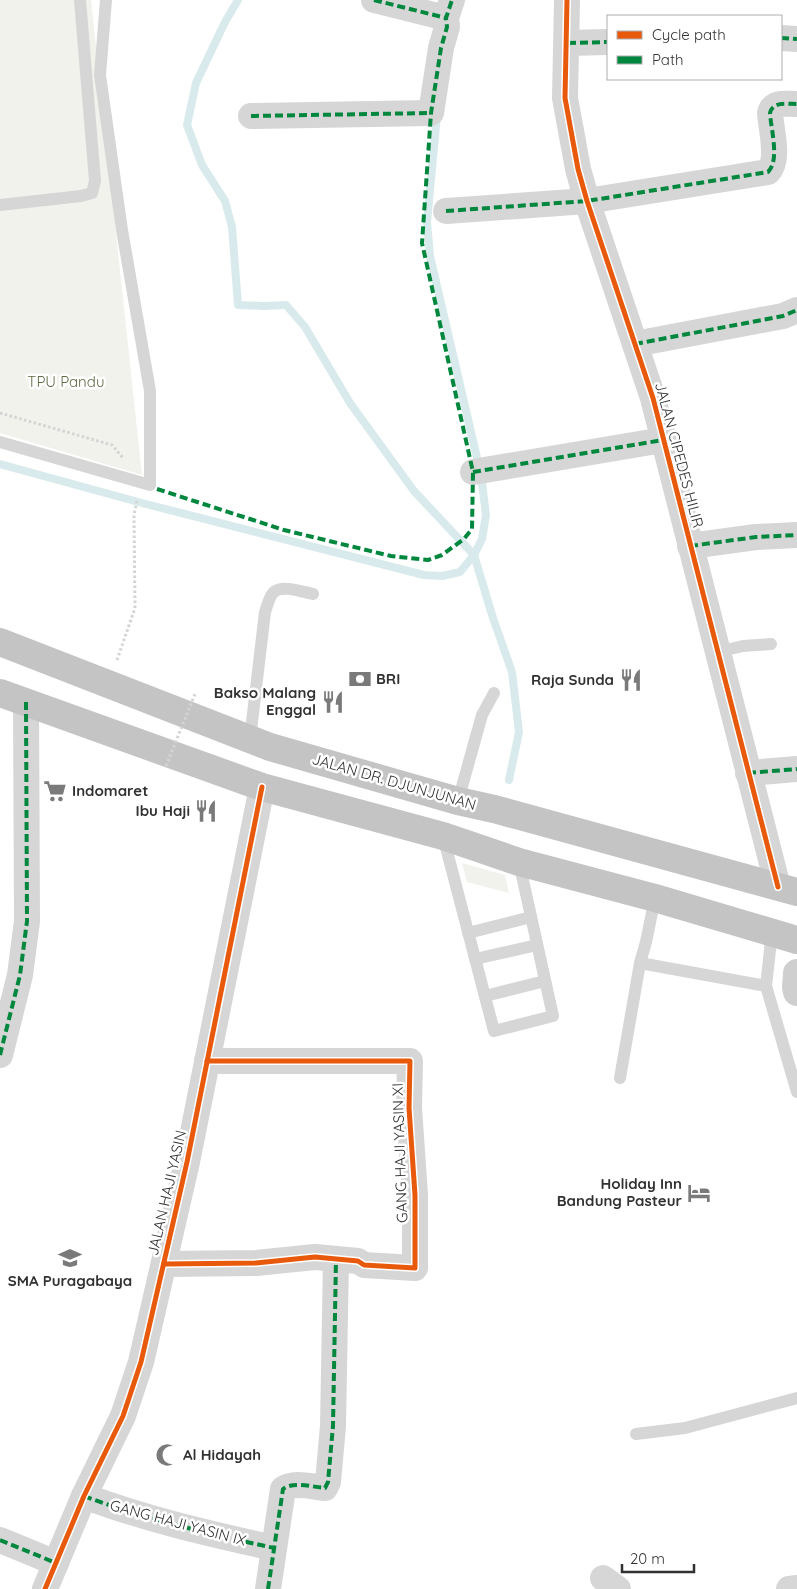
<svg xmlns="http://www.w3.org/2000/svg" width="797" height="1589" viewBox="0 0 797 1589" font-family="Quicksand,sans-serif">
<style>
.green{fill:#f1f2ec}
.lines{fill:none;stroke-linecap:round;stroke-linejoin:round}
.stream{stroke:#d8eaec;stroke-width:8}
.path{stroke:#d4d4d4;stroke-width:3;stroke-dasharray:2.5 2.5;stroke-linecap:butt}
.lane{stroke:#d6d6d6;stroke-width:12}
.street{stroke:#d6d6d6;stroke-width:26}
.secondary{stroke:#cfcfcf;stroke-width:28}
.highway{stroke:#c4c4c4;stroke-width:28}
.path-bridge{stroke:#d4d4d4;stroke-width:3;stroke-dasharray:2.5 2.5;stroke-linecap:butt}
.quiet{stroke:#00873e;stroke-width:4;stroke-dasharray:8 4;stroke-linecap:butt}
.cycleway-casing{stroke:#fff;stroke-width:8}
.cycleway{stroke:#e8590c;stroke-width:5}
.labels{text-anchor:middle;stroke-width:5;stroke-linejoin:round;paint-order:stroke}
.park-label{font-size:15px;fill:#5f6a43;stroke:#fff}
.street-label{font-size:15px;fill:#323232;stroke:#fff}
.poi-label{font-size:15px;font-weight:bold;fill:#323232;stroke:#fff;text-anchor:end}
</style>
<rect width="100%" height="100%" fill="#fff"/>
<g class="green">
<polygon points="0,0 91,0 142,475 0,433"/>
<polygon points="462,863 505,875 509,893 467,882"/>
</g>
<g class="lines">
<g class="stream">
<polyline points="238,0 225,22 196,83 187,125 202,165 225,201 232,227 238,305 264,306 286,305 305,327 350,403 414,491 474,555 493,618 512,672 519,732 509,780"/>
<polyline points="0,464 142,503 424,575 442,576 460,572 474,555 482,539 486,515 481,475 430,256 427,222 437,115"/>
</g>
<g class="path">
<polyline points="0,413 112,445 123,458"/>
<polyline points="117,660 135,608 134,515 137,500"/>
</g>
<g class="lane">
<polyline points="0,205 81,196 92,193 95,181 80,0"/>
<polyline points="0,442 150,485 150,391 122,230 100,75 106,0"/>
<polyline points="717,652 743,646 771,644"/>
<path d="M250,739L265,612C267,607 269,597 273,593C282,584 302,592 313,594"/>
<polyline points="458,801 482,715 494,693"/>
<polyline points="443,836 494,1031 553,1016 519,862"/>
<polyline points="772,932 766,986 797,1092"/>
<polyline points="468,933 531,917"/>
<polyline points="475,959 537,945"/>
<polyline points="640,963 766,986"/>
<polyline points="485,996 545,981"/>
<polyline points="620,1078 640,963 646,942 655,898"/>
<polyline points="636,1434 685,1428 797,1398"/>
</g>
<g class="street">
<polyline points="374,0 446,18"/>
<polyline points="567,0 565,98 578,169 587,201 653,398 778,887"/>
<polyline points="781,38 797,39"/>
<polyline points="568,43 608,42"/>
<polyline points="251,116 431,113 441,48 447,27 446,18 452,0"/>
<path d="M446,211L587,201L768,172C780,160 771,130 770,113C773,101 786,104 797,104"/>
<polyline points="635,344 783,316 797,310"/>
<polyline points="473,472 663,440"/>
<polyline points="690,546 756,537 797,535"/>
<polyline points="748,773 797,769"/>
<polyline points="0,1055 20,975 27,921 26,702"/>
<polyline points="164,1264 256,1263 315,1257 358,1261 364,1265 415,1268 415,1195 409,1108 410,1061 207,1061"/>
<path d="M84,1496C145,1519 210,1534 274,1548"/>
<polyline points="0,1540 56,1563"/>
<polyline points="603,1578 618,1589"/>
<polyline points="45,1589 84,1496 123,1416 141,1362 187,1162 262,787"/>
<path d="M268,1589L283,1489C294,1481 312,1487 325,1488L328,1482L333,1426L336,1259"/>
<polyline points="789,1589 797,1588"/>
</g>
<polyline class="secondary" points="797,973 796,987 797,992"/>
<g class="highway">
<polyline points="0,642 270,747 458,801 494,809 797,892"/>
<polyline points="0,693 262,787 443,836 519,862 655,898 797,940"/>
</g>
<polyline class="path-bridge" points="166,766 195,694"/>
<g class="quiet">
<polyline points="374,0 446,18"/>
<polyline points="781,38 797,39"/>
<polyline points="568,43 608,42"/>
<polyline points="251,116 431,113"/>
<path d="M446,211L587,201L768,172C780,160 771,130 770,113C773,101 786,104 797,104"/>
<polyline points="635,344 783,316 797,310"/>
<polyline points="473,472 663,440"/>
<polyline points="157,489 284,530 391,556 428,560 442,555 464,539 472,529 473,472 422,243 431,113 441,48 447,27 446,18 452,0"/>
<polyline points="690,546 756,537 797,535"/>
<polyline points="748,773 797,769"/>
<polyline points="0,1055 20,975 27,921 26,702"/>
<path d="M84,1496C145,1519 210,1534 274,1548"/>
<polyline points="0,1540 56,1563"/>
<path d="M268,1589L283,1489C294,1481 312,1487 325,1488L328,1482L333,1426L336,1259"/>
</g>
<defs>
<g id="cycleway">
<polyline points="567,0 565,98 578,169 587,201 653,398 778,887"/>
<polyline points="164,1264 256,1263 315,1257 358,1261 364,1265 415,1268 415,1195 409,1108 410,1061 207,1061"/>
<polyline points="45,1589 84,1496 123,1416 141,1362 187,1162 262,787"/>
</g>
</defs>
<use href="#cycleway" class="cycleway-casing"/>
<use href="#cycleway" class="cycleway"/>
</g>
<defs>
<symbol id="bank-bare" viewBox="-9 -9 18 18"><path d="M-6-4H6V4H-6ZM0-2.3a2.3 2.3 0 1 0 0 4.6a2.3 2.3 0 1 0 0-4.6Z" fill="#7a7a7a" stroke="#fff" stroke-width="2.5" paint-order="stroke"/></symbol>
<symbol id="restaurant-bare" viewBox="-9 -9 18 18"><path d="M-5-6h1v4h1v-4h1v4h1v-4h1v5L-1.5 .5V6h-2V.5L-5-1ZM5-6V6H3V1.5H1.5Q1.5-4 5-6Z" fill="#7a7a7a" stroke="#fff" stroke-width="2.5" paint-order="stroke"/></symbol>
<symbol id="supermarket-bare" viewBox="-9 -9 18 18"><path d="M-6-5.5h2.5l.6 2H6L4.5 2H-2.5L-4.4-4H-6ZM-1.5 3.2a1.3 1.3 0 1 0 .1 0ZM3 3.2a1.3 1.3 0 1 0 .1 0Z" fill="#7a7a7a" stroke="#fff" stroke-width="2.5" paint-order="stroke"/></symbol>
<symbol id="hotel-bare" viewBox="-9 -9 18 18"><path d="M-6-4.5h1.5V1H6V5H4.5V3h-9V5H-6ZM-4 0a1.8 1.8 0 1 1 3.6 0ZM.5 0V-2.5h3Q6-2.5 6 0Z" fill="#7a7a7a" stroke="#fff" stroke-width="2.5" paint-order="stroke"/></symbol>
<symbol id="school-bare" viewBox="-9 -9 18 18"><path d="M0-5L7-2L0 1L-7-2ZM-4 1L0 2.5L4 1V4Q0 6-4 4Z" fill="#7a7a7a" stroke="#fff" stroke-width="2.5" paint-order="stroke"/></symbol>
<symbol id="mosque-bare" viewBox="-9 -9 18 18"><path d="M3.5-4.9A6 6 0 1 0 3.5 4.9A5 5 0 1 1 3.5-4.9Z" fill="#7a7a7a" stroke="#fff" stroke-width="2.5" paint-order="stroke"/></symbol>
</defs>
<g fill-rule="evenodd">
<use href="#bank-bare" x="344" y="663" width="32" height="32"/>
<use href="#restaurant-bare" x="615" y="664" width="32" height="32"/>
<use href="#restaurant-bare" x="317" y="686" width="32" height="32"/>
<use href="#supermarket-bare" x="39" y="775" width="32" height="32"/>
<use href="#restaurant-bare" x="190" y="795" width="32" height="32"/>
<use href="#hotel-bare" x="683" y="1177" width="32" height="32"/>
<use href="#school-bare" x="54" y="1242" width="32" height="32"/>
<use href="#mosque-bare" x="151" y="1439" width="32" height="32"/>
</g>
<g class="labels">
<g class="park-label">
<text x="66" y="387">TPU Pandu</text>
</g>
<g class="street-label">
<text transform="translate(679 455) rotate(75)" y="5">JALAN CIPEDES HILIR</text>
<text transform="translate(394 782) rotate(16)" y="5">JALAN DR. DJUNJUNAN</text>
<text transform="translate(400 1153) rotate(-92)" y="5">GANG HAJI YASIN XI</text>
<text transform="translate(167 1193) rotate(-77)" y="5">JALAN HAJI YASIN</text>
<text transform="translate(178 1523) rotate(15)" y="5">GANG HAJI YASIN IX</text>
</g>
<g class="poi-label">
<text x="376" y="684" text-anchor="start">BRI</text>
<text x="614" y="685">Raja Sunda</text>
<text x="316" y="698">Bakso Malang<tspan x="316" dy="17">Enggal</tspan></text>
<text x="72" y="796" text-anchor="start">Indomaret</text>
<text x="190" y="816">Ibu Haji</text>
<text x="682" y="1189">Holiday Inn<tspan x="682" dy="17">Bandung Pasteur</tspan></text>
<text x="70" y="1286" text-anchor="middle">SMA Puragabaya</text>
<text x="183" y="1460" text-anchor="start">Al Hidayah</text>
</g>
</g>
<rect x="607" y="15" width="175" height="65" fill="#ffffff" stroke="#adadad"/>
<rect x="617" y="31" width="25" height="8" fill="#e8590c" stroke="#adadad"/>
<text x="652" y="40" font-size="15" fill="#323232">Cycle path</text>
<rect x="617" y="56" width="25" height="8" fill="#00873e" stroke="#adadad"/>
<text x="652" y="65" font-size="15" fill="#323232">Path</text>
<path d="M622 1564v8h72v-8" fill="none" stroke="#323232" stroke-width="2.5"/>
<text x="630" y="1564" font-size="15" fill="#323232" stroke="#ffffff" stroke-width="4" paint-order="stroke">20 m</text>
</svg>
